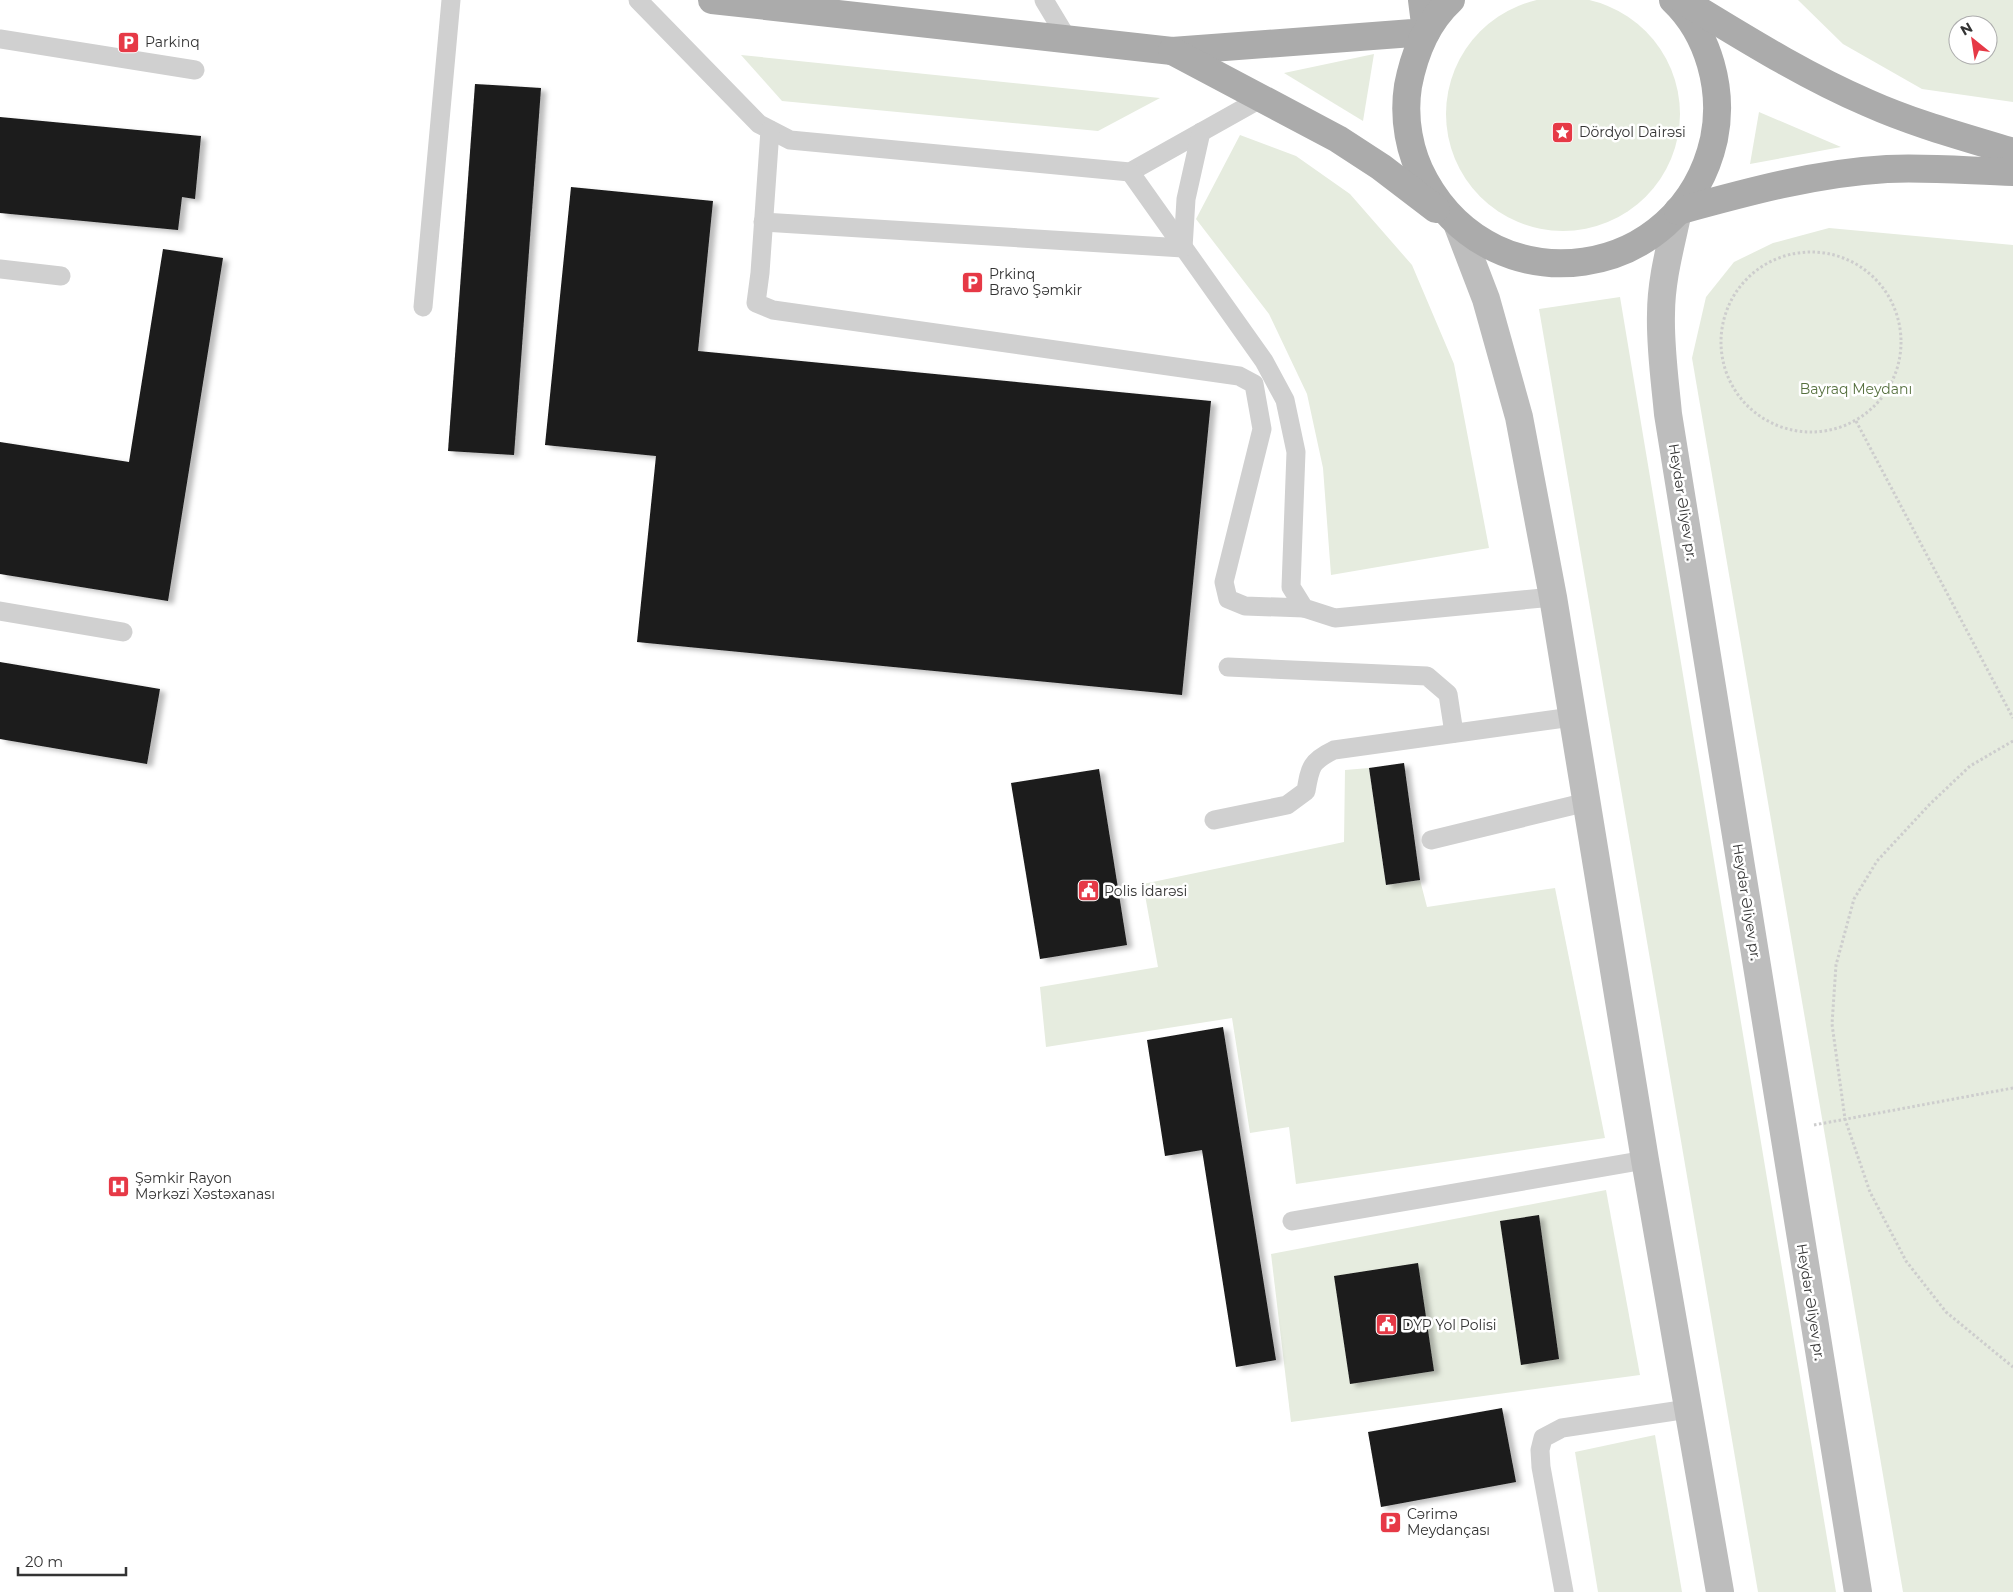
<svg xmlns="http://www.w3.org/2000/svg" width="2013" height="1592" viewBox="0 0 2013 1592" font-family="Montserrat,sans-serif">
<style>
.green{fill:#e6ecdf;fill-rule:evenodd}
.building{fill:#1a1a1a;filter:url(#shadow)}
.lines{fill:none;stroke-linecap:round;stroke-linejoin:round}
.path{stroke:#cdcdcd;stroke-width:3;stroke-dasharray:2.5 2.5;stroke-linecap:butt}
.service{stroke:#d0d0d0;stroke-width:19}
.secondary{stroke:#bdbdbd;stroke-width:28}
.primary{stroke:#ababab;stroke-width:28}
.labels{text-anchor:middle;stroke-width:5;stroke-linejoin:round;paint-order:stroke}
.poi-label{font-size:14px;fill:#333;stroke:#fff;text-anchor:start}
.park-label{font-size:14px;fill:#56703f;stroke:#fff}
.street-label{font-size:14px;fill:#333;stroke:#fff}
</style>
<defs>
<filter id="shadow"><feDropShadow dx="5.5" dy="3" stdDeviation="2.5" flood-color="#0004"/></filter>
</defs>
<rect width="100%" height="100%" fill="#fff"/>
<g class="green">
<circle cx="1563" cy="114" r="117"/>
<path d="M1798,0H2013V102L1922,89L1843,44ZM1958,25H1988V55H1958Z"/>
<polygon points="1374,54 1363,121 1284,73"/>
<polygon points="741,55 1160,98 1098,131 782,101"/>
<polygon points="1759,112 1841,147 1750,164"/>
<polygon points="1240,135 1296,156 1350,194 1412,265 1454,364 1489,548 1331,575 1323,468 1307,394 1269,314 1196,219"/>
<polygon points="1829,228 2013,245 2013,1592 1903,1592 1692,358 1706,297 1734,262 1773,243"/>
<polygon points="1620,297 1836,1592 1758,1592 1539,309"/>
<polygon points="1369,768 1386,885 1420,880 1427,907 1555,888 1605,1138 1296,1184 1289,1127 1250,1133 1232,1018 1046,1047 1040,987 1158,967 1143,884 1344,842 1345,770"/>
<polygon points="1606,1190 1640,1375 1291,1422 1271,1254"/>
<polygon points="1655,1435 1682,1592 1598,1592 1575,1452"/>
</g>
<g class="building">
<polygon points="475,84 541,88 514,455 448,451"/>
<polygon points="0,117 201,136 195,199 182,197 178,230 0,213"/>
<polygon points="571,187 713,201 698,351 1211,401 1182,695 637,642 656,456 545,445"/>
<polygon points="163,249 223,258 168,601 0,574 0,442 129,462"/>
<polygon points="0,662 160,689 147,764 0,739"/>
<polygon points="1404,763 1420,880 1386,885 1369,768"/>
<polygon points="1099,769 1127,945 1040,959 1011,783"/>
<polygon points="1223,1027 1276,1360 1236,1367 1202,1150 1165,1156 1147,1040"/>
<polygon points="1539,1215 1559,1359 1521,1365 1500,1221"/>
<polygon points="1418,1263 1434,1371 1350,1384 1334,1276"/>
<polygon points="1502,1408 1516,1482 1381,1507 1368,1432"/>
</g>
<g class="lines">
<g class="path">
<circle cx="1811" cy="342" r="90"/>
<polyline points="1856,421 2013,718"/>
<polyline points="2013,741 1970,766 1930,804 1877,861 1854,899 1836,965 1832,1024 1845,1119 1870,1192 1906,1261 1946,1312 2013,1367"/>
<polyline points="1814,1125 2013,1088"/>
</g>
<g class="service">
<polyline points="638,0 759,124 790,140 1130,172 1262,98"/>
<polyline points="1044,0 1068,40"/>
<polyline points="0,39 195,70"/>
<polyline points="770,130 760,273 756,303 773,310 1239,376 1254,384 1262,429 1224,582 1228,599 1245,606 1304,608"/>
<polyline points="1130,172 1264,361 1285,400 1296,452 1291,587 1304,608 1335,618 1553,597"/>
<polyline points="763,222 1183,248 1186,199 1201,132"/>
<polyline points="0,269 61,276"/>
<polyline points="423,307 451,0"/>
<polyline points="0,611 123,632"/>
<polyline points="1228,667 1427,676 1448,694 1454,733"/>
<path d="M1214,820L1287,805L1306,791C1310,767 1311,761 1334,750L1572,717"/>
<polyline points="1431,840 1587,802"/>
<polyline points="1292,1221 1645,1160"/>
<polyline points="1564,1592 1541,1467 1540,1450 1543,1438 1562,1428 1688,1409"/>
</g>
<g class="secondary">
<path d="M1678,211C1671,245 1661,279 1661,314C1660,347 1665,381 1668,414L1858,1592"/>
<polyline points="1458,226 1486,299 1519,417 1553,597 1645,1160 1720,1592"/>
</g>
<g class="primary">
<polyline points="712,0 1172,51 1426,32 1422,0"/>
<path d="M1451,0C1427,22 1414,55 1408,86C1403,118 1409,153 1425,181C1496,309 1682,282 1714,139C1724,90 1709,34 1673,0"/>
<path d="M1682,0C1743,37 1803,75 1868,103C1915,124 1964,137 2013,152"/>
<polyline points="1172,51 1338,139 1381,167 1436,209"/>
<path d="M1678,211C1747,192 1816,173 1887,169C1928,167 1972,171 2013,172"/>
</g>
</g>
<defs>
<symbol id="parking-square" viewBox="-11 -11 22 22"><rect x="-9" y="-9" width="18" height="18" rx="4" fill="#e63946" stroke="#fff"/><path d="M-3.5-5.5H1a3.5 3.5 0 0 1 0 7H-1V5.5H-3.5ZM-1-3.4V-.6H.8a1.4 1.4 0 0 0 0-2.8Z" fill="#fff"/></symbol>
<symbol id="sight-square" viewBox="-11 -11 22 22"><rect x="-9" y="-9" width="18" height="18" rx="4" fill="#e63946" stroke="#fff"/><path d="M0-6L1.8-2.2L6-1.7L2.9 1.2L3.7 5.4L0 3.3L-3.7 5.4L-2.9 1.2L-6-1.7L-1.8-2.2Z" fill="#fff"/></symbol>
<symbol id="civic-square" viewBox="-11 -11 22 22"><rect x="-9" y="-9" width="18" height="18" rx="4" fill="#e63946" stroke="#fff"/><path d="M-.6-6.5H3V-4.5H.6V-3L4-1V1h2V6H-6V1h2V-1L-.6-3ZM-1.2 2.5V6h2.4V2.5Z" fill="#fff"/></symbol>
<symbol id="hospital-square" viewBox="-11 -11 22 22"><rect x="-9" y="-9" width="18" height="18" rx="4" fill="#e63946" stroke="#fff"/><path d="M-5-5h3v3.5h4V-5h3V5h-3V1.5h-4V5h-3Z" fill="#fff"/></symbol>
</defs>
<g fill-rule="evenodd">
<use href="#parking-square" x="116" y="30" width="25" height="25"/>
<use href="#sight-square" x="1550" y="120" width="25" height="25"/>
<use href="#parking-square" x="960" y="270" width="25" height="25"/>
<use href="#civic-square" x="1076" y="878" width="25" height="25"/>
<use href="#hospital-square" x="106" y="1174" width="25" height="25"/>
<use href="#civic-square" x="1374" y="1312" width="25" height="25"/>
<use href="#parking-square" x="1378" y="1510" width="25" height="25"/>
</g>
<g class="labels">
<g class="poi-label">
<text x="145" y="47">Parkinq</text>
<text x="1579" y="137">Dördyol Dairəsi</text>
<text x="989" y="279">Prkinq<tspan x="989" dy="16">Bravo Şəmkir</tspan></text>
<text x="1104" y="896">Polis İdarəsi</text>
<text x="135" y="1183">Şəmkir Rayon<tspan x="135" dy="16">Mərkəzi Xəstəxanası</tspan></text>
<text x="1402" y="1330">DYP Yol Polisi</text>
<text x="1407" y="1519">Cərimə<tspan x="1407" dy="16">Meydançası</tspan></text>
</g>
<g class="park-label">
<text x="1856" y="394">Bayraq Meydanı</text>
</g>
<g class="street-label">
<text transform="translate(1683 502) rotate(81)" y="5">Heydər Əliyev pr.</text>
<text transform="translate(1747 902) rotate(81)" y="5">Heydər Əliyev pr.</text>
<text transform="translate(1811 1302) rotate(81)" y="5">Heydər Əliyev pr.</text>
</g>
</g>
<g transform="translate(1973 40) rotate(330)"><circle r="24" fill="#ffffff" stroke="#adadad"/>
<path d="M0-4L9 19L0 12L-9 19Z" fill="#e63946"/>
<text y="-8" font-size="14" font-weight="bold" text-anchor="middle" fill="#333333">N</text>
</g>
<path d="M18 1567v8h108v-8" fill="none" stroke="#333333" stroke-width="2.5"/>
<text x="25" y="1567" font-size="15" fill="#333333" stroke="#ffffff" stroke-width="4" paint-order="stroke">20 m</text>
</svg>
